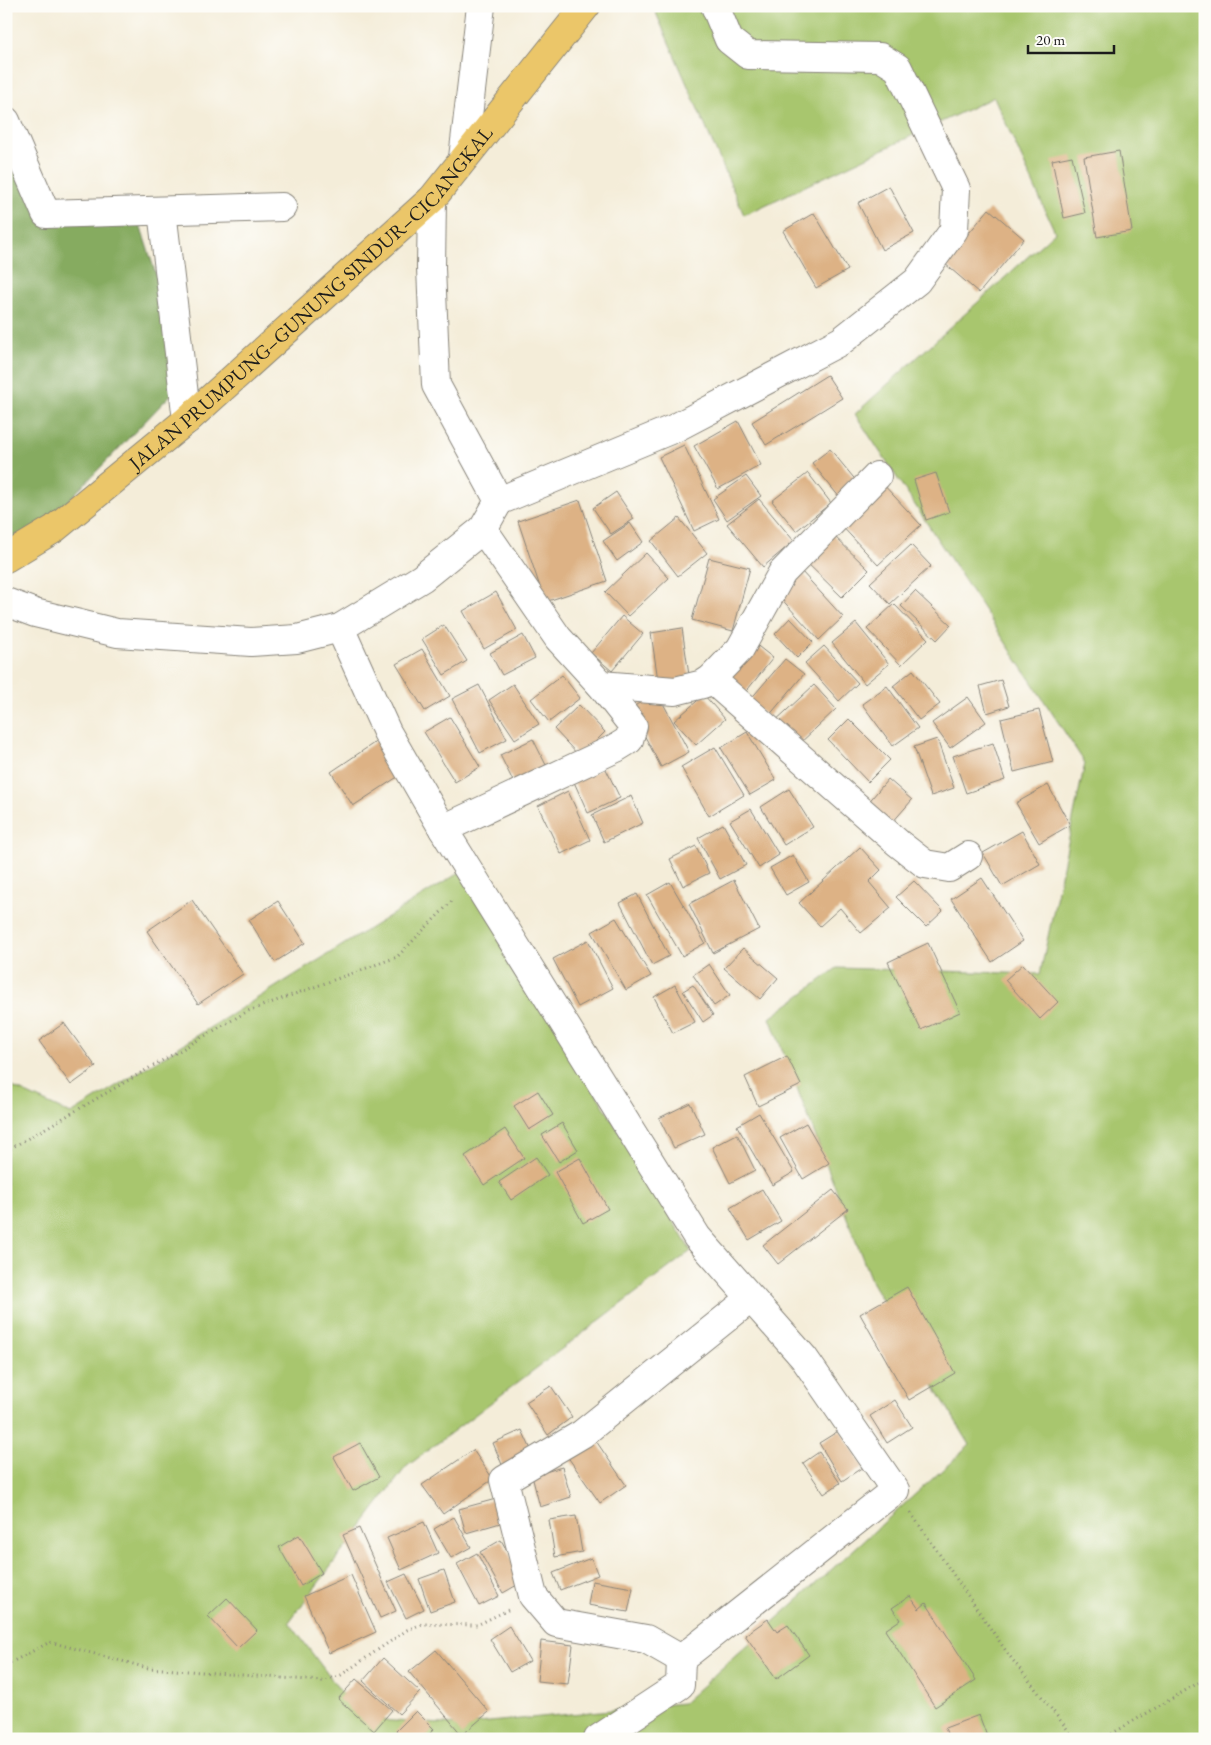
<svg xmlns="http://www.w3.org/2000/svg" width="1211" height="1745" viewBox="0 0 1211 1745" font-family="'EB Garamond',serif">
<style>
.green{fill:#a8c66e;stroke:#627145}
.forest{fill:#86ab61;stroke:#51643e}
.building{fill:#ddb285}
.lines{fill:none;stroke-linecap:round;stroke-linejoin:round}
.minor-casing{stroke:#88847a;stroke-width:30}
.major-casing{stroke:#88847a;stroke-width:30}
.path{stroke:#88847a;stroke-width:3;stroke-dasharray:1 4;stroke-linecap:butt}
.minor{stroke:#fff;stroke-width:28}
.major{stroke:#ebc669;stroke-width:28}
.labels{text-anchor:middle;stroke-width:4;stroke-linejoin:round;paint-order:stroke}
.street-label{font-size:20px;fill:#1c1c1c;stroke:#fdfcf7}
</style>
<rect width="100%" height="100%" fill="#fdfcf7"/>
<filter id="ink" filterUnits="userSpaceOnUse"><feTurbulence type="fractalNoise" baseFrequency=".02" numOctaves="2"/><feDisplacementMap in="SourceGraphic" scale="10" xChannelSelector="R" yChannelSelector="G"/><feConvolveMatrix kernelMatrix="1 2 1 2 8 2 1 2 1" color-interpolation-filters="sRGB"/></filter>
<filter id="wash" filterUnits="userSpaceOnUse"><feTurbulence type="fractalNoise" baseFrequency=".0096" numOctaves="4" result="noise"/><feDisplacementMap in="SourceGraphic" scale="20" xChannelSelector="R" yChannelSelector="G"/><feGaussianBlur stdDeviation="1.12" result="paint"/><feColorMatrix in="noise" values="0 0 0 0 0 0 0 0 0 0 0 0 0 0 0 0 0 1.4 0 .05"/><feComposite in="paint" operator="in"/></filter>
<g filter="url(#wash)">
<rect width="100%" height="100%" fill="#f4edd9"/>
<polygon class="green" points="653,6 1205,6 1205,1739 6,1739 6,1084 71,1114 462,871 691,1251 406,1467 289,1622 361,1719 459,1725 683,1703 970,1445 872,1283 770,1018 837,968 1040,974 1085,763 855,414 1055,232 994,97 744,215"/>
<polygon class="forest" points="6,131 48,211 138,219 189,376 6,565"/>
<g id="blocks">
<g class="building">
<polygon points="1119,151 1132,231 1097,237 1084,157"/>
<polygon points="1072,156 1085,213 1064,218 1052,160"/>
<polygon points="889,186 914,233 882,250 858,203"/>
<polygon points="989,209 1024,239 979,293 944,263"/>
<polygon points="814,213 848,270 816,288 783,231"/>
<polygon points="827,375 842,398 766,445 752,422"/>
<polygon points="738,421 761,465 718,489 694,446"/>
<polygon points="684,445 719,519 694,531 659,457"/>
<polygon points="830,449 858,483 840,498 812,463"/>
<polygon points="808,473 831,503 796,531 772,501"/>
<polygon points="936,473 949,512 926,520 914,480"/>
<polygon points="746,476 761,496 727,520 713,499"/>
<polygon points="881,482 921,525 878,565 838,522"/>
<polygon points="616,492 634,519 611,534 593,508"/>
<polygon points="759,499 794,541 763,567 727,524"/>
<polygon points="580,500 607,581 545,602 518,521"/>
<polygon points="679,518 707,553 678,576 651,541"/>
<polygon points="630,523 643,542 617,561 603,541"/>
<polygon points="827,529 869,570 842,597 800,556"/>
<polygon points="911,545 931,566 890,604 870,583"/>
<polygon points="646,553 669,578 628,616 605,592"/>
<polygon points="709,558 750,568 733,631 692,620"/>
<polygon points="801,571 843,617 819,640 776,593"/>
<polygon points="915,591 951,625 937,640 901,606"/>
<polygon points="496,592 517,630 484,649 463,611"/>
<polygon points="894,604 928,639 901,665 867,629"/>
<polygon points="622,616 643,634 612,671 591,653"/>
<polygon points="790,618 813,642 797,658 775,634"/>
<polygon points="856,623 889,664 865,684 832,643"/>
<polygon points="444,625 467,661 444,675 422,639"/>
<polygon points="682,628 690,682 659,687 651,633"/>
<polygon points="523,635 535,658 502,675 490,653"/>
<polygon points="754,643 773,658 740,699 721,683"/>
<polygon points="824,646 858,683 839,701 805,663"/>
<polygon points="422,649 450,696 425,711 396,664"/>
<polygon points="785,659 804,674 768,717 749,701"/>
<polygon points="913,670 940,704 919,720 893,686"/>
<polygon points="562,675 580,698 549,722 531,699"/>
<polygon points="1001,680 1009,706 987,713 980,686"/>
<polygon points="513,684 539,724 515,739 489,700"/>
<polygon points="479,685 507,739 480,753 452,699"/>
<polygon points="814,685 836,709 796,747 773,723"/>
<polygon points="887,686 918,728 893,746 862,704"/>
<polygon points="658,694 689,752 661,767 630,708"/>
<polygon points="704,695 725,719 696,745 674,721"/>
<polygon points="968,697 986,722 950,748 932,723"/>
<polygon points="579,705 605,732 580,757 554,729"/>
<polygon points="1039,710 1053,762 1014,772 1001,719"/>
<polygon points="450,717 480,767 455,782 424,732"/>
<polygon points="849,719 890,760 868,782 828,740"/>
<polygon points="747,732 776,780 750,795 721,748"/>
<polygon points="533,739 547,767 514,783 500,755"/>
<polygon points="937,739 954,788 931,796 914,747"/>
<polygon points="377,741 399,776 353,806 331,772"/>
<polygon points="993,743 1005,780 966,793 953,756"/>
<polygon points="715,747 744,795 709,816 681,767"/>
<polygon points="605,767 620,798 588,813 574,782"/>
<polygon points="888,779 912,800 891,824 867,804"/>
<polygon points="1048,785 1070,825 1039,843 1016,803"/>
<polygon points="789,789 813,827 784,845 761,807"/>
<polygon points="568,791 590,840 561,854 538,806"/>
<polygon points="631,796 643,823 604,842 592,815"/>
<polygon points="751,809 779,855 759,868 730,821"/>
<polygon points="723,824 746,865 720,879 698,838"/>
<polygon points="1022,831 1040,864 1002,886 983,853"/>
<polygon points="696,846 709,873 683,886 670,859"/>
<polygon points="860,847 881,870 869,882 891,908 861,933 840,908 820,926 799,903"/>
<polygon points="793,855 809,882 786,895 770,868"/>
<polygon points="982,878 1023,941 992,962 951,899"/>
<polygon points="734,880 759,929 713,953 689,904"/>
<polygon points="914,881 943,911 926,927 896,897"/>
<polygon points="670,882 705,943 682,956 647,895"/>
<polygon points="637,894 669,956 652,965 620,903"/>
<polygon points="192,900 243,974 198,1004 147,931"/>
<polygon points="278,901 305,943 275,962 249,920"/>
<polygon points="616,918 651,976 626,990 592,932"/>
<polygon points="588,940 613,988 578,1007 553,959"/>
<polygon points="928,943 960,1012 921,1030 888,962"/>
<polygon points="743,948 778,978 760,999 724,968"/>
<polygon points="709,964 730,995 714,1006 693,975"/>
<polygon points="1023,964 1058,1002 1040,1019 1005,980"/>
<polygon points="675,985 695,1022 673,1033 654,997"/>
<polygon points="693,985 713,1015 703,1022 683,991"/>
<polygon points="64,1023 96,1067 71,1085 39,1041"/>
<polygon points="787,1056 801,1085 758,1106 745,1077"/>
<polygon points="538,1091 553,1115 529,1130 514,1106"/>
<polygon points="690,1103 705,1134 674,1148 659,1118"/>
<polygon points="759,1113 794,1172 772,1185 737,1126"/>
<polygon points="562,1123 578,1150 559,1162 542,1135"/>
<polygon points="806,1123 829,1163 803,1179 780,1138"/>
<polygon points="505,1129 524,1158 484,1185 465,1156"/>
<polygon points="737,1134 755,1170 730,1183 712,1147"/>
<polygon points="536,1157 548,1175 511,1200 499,1182"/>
<polygon points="580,1158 608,1209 583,1223 555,1172"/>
<polygon points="762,1189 781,1221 749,1240 730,1208"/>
<polygon points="833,1190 848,1209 778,1264 763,1245"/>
<polygon points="907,1287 955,1373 909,1400 860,1314"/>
<polygon points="551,1386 572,1417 548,1435 526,1402"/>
<polygon points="895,1400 912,1427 887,1443 870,1416"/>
<polygon points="522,1430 533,1454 503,1467 493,1443"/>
<polygon points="840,1430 863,1467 842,1481 819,1443"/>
<polygon points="594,1438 626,1485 600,1503 567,1456"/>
<polygon points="360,1443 379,1477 353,1491 334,1457"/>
<polygon points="473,1450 493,1479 443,1514 422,1485"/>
<polygon points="819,1452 840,1483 824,1494 803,1463"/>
<polygon points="562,1467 571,1497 540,1507 532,1476"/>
<polygon points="507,1496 514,1519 466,1533 459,1509"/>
<polygon points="576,1516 582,1552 555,1557 549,1520"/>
<polygon points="454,1517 471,1547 451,1558 434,1529"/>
<polygon points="424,1522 438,1553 401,1570 387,1538"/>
<polygon points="359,1528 396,1611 380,1618 343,1535"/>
<polygon points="299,1535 322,1573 301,1586 279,1547"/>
<polygon points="501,1540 524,1581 503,1593 480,1552"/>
<polygon points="477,1553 499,1596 479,1606 457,1564"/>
<polygon points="591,1558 598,1575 560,1590 553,1573"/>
<polygon points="444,1570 455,1602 430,1611 419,1579"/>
<polygon points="406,1574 424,1609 406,1618 388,1582"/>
<polygon points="351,1575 376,1632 329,1653 304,1596"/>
<polygon points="592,1581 633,1588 628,1612 588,1605"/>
<polygon points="910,1596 919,1609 926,1603 976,1680 935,1707 885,1630 900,1620 892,1608"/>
<polygon points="227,1598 257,1630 238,1648 208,1616"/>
<polygon points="768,1619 777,1632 788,1625 809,1655 776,1679 745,1635"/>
<polygon points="509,1626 530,1661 510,1672 490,1639"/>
<polygon points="541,1641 573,1645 568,1684 537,1681"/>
<polygon points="436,1650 489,1712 462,1735 409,1672"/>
<polygon points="383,1658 420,1692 399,1714 363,1681"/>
<polygon points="356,1679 392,1710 374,1731 338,1699"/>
<polygon points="416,1711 434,1729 425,1739 403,1739 396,1731"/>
<polygon points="979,1715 988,1739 949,1739 945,1728"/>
</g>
</g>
</g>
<g filter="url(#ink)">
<use href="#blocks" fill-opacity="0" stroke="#88847a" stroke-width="1"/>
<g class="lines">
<defs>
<g id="minor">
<polyline points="6,121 46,214 282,207"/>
<polyline points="463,158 481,6"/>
<polyline points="162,211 187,420"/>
<polyline points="499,501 675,428 841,341 917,281 954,230 956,189 898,68 880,57 748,55 729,40 715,6"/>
<polyline points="6,602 35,613 117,633 251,642 297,639 340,628 422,578 483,529 499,501 436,385 431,268 432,199"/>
<polyline points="340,628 387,732 443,829 697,1237 804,1358 895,1490 681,1659 680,1685 598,1739"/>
<polyline points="711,679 898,843 925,864 949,868 968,856"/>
<polyline points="601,685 675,691 703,684 711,679 740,649 782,573 877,476"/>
<polyline points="443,829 616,748 629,740 633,726 601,685 558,638 483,529"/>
<polyline points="681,1659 646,1639 556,1623 533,1596 504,1480 582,1434 750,1299"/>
</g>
<g id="major">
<path id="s1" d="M6,558L54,529L187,420L432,199L586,6"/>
</g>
</defs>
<use href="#minor" class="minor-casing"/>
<use href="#major" class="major-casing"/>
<g class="path">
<polyline points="6,1151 248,1011 397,957 454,899"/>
<polyline points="911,1513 1008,1654 1075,1739"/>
<polyline points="6,1665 50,1642 148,1668 322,1681 341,1675 407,1630 422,1624 477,1625 508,1610"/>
<polyline points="1103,1739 1205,1679"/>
</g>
<use href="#minor" class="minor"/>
<use href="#major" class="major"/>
</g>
</g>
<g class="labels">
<g class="street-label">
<text dy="7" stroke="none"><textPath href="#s1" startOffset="402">JALAN PRUMPUNG–GUNUNG SINDUR–CICANGKAL</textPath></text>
</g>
</g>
<rect width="1211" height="1745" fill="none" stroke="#fdfcf7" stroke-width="25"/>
<path d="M1028 45v8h86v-8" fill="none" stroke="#1c1c1c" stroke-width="2.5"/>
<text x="1036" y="45" font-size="15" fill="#1c1c1c" stroke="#fdfcf7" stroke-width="4" paint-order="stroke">20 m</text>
</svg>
